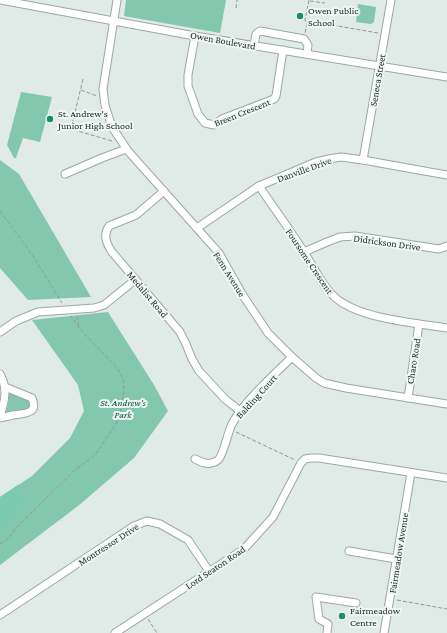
<svg xmlns="http://www.w3.org/2000/svg" width="447" height="633" viewBox="0 0 447 633" font-family="'Crimson Pro',serif">
<style>
.green{fill:#84c7af}
.forest{fill:#79caae}
.lines{fill:none;stroke-linecap:round;stroke-linejoin:round}
.minor-casing{stroke:#9da7a3;stroke-width:9}
.path{stroke:#909895;stroke-width:1;stroke-dasharray:4 2;stroke-linecap:butt}
.minor{stroke:#fff;stroke-width:7}
.poi-dot{fill:#1b8e6f;stroke:#edf7f3;stroke-width:1.5}
.labels{text-anchor:middle;stroke-width:4;stroke-linejoin:round;paint-order:stroke}
.poi-label{font-size:10px;fill:#272b29;stroke:#edf7f3;text-anchor:start}
.street-label{font-size:10px;fill:#272b29;stroke:#edf7f3}
.park-label{font-size:10px;font-style:italic;fill:#074e3c;stroke:#edf7f3}
</style>
<rect width="100%" height="100%" fill="#e0eae6"/>
<g class="green">
<polygon points="126,0 226,0 220,33 124,16"/>
<polygon points="358,4 376,7 374,22 371,24 356,22"/>
<polygon points="21,92 52,97 40,142 23,138 16,158 14,158 7,145"/>
<polygon points="0,160 19,174 91,297 28,300 0,268"/>
<polygon points="108,312 154,385 168,411 134,458 78,506 0,565 0,497 32,476 70,438 84,411 78,385 32,320"/>
<path d="M9,391L28,398L30,403L29,408C23,412 13,411 6,413L9,398Z"/>
</g>
<polygon class="forest" points="18,485 24,503 0,533 0,497"/>
<g class="lines">
<defs>
<g id="minor">
<polyline points="0,0 195,36 447,77"/>
<polyline points="117,0 103,89 105,105 112,127 128,151 219,253 242,294 268,333 292,357 316,378 324,383 346,388 447,404"/>
<polyline points="195,36 188,75 188,86 198,114 205,123 214,125 222,119 274,99 276,96 283,50"/>
<polyline points="254,45 256,34 260,31 304,39 308,45 307,53"/>
<polyline points="363,160 391,0"/>
<polyline points="65,174 102,158 126,149"/>
<path d="M259,186C274,208 290,230 304,252C314,267 323,288 337,299C362,319 415,323 447,328"/>
<path d="M164,191L136,215L109,226C103,235 106,243 112,252L180,332L186,344L192,359L199,371L225,399L240,411"/>
<polyline points="197,228 259,186 316,162 329,159 341,157 363,160 447,175"/>
<polyline points="304,252 327,242 340,237 355,236 439,249 447,246"/>
<polyline points="0,332 16,321 38,312 94,308 104,305 135,280"/>
<path d="M0,374C8,388 5,401 0,416"/>
<polyline points="408,398 419,324"/>
<path d="M0,418C4,417 9,416 13,415C23,413 39,415 32,398L5,387"/>
<path d="M195,459C203,463 210,466 218,460C223,456 228,433 231,426C242,403 273,376 292,357"/>
<polyline points="349,551 396,559"/>
<polyline points="0,615 134,526 147,521 160,524 188,540 209,571"/>
<polyline points="115,633 244,549 273,517 301,463 305,459 311,458 319,458 447,478"/>
<polyline points="327,633 328,624 319,619 316,597 356,603"/>
<polyline points="384,633 411,473"/>
</g>
</defs>
<use href="#minor" class="minor-casing"/>
<g class="path">
<polyline points="310,1 325,3"/>
<polyline points="236,8 237,0"/>
<polyline points="315,22 378,33"/>
<polyline points="305,33 307,23 305,20 309,0"/>
<polyline points="83,79 71,129 112,141"/>
<polyline points="81,90 97,96"/>
<polyline points="0,211 33,256 62,303"/>
<polyline points="77,316 79,328"/>
<polyline points="236,432 295,460"/>
<polyline points="0,544 8,539 17,527 75,470 95,455 116,424 121,408 124,391 123,378 117,368 80,329 71,316"/>
<polyline points="397,600 447,609"/>
<polyline points="148,619 157,633"/>
</g>
<use href="#minor" class="minor"/>
</g>
<g class="poi-dot">
<circle cx="300" cy="16" r="4"/>
<circle cx="50" cy="119" r="4"/>
<circle cx="342" cy="616" r="4"/>
</g>
<g class="labels">
<g class="poi-label">
<text x="308" y="14">Owen Public<tspan x="308" dy="12">School</tspan></text>
<text x="58" y="117">St. Andrew's<tspan x="58" dy="12">Junior High School</tspan></text>
<text x="350" y="614">Fairmeadow<tspan x="350" dy="12">Centre</tspan></text>
</g>
<g class="street-label">
<text transform="translate(223 40) rotate(10)" y="4">Owen Boulevard</text>
<text transform="translate(377 80) rotate(-80)" y="4">Seneca Street</text>
<text transform="translate(242 112) rotate(-22)" y="4">Breen Crescent</text>
<text transform="translate(304 169) rotate(-20)" y="4">Danville Drive</text>
<text transform="translate(387 242) rotate(8)" y="4">Didrickson Drive</text>
<text transform="translate(310 261) rotate(56)" y="4">Foursome Crescent</text>
<text transform="translate(230 274) rotate(58)" y="4">Fenn Avenue</text>
<text transform="translate(148 294) rotate(50)" y="4">Medalist Road</text>
<text transform="translate(413 361) rotate(-81)" y="4">Charo Road</text>
<text transform="translate(256 396) rotate(-48)" y="4">Balding Court</text>
<text transform="translate(108 544) rotate(-33)" y="4">Montressor Drive</text>
<text transform="translate(398 553) rotate(-81)" y="4">Fairmeadow Avenue</text>
<text transform="translate(215 567) rotate(-34)" y="4">Lord Seaton Road</text>
</g>
<g class="park-label">
<text x="123" y="406">St. Andrew’s<tspan x="123" dy="12">Park</tspan></text>
</g>
</g>
</svg>
